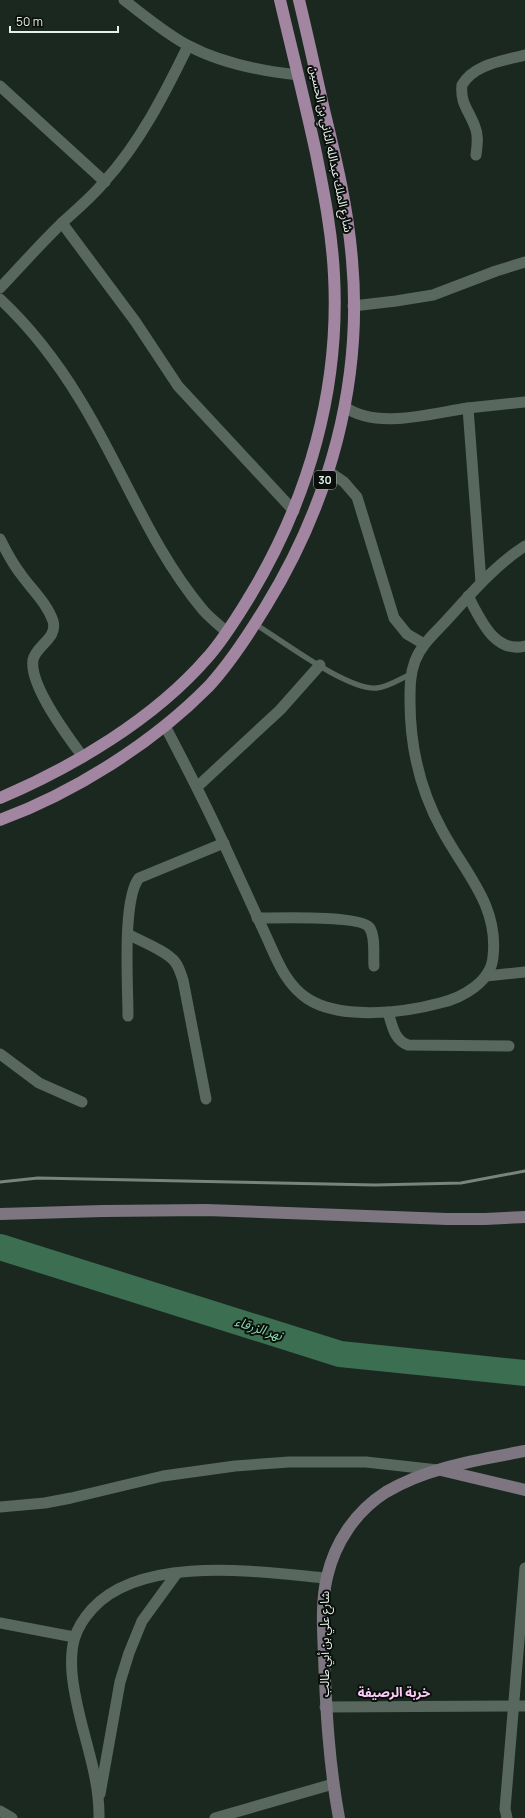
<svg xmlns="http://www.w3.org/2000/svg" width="525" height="1818" viewBox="0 0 525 1818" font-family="Manrope,'Noto Sans Arabic',sans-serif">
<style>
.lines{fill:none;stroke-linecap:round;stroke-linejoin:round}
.river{stroke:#3c6e52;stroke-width:26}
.lane{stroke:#59685f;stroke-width:5.5}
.street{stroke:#59685f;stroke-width:11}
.secondary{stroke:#7d7680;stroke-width:12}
.primary{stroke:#a285a0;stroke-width:12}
.rail{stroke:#79847d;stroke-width:3}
.labels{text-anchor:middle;stroke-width:4;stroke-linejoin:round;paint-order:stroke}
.shield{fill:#0a0f0c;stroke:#a4aca7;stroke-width:1}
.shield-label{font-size:11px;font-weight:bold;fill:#e6efe9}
.street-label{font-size:12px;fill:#e6efe9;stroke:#0a0f0c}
.water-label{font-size:13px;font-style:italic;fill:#88d6aa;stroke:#0a0f0c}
.neighbourhood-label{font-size:13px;font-weight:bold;fill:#fccbf7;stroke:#0a0f0c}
</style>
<rect width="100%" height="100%" fill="#1b2820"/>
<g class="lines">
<polyline class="river" points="0,1247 340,1354 525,1373"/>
<path class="lane" d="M255,624C281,640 348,691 377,688C388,687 400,679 411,674"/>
<g class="street">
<path d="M124,0C145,16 166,34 189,46C223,64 261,71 298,75"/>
<polyline points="0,86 105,182"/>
<path d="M476,155C477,146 479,136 475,127C469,110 460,104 462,85C474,64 503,61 525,55"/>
<polyline points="62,223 135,321 178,386 294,511"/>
<path d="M0,288C21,266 41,243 63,222C77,209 92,197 104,182C140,143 165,93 188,46"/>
<path d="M0,299C31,328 57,362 79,398C122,467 150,547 203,610C210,618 219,625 227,632"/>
<polyline points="353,306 396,301 433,295 496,271 525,262"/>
<path d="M345,407C377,430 432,413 468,408L481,582"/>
<polyline points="468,408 525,402"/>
<polyline points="328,471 344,482 357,497 394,618 407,634 424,644"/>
<path d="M0,539C6,551 12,563 20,573C31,589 47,603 53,621C58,639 36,645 33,660C29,685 68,737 83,757"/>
<path d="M468,596C480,618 494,654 525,646"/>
<path d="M165,726C185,764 205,803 223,842C238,874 252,906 267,938C277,960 286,985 308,999C341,1020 403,1013 440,1003C462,998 491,982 493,957C499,905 465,873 442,830C420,790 410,746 410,701C410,687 410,674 415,661C421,645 434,634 445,622C470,595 494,566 525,546"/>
<polyline points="197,787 280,710 320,665"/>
<path d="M257,918C276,918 359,915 369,927C376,936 373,955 374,966"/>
<path d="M128,934C140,941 167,951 175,962C179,967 181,974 183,980L206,1099"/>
<polyline points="486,976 525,972"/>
<path d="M388,1012C392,1025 394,1040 408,1045L509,1046"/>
<path d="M128,1016C128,986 122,899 139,878L224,843"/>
<polyline points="0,1054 39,1083 82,1102"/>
<polyline points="0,1507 45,1503 71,1498 163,1476 235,1466 289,1462 366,1462 438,1470"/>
<polyline points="0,1623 74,1637"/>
<polyline points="325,1707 525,1706"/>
<polyline points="100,1794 120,1682 129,1653 142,1621 177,1573"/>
<polyline points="0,1811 12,1818"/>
<path d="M99,1818C100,1769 76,1722 72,1673C70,1646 74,1629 92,1609C142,1554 259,1572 326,1578"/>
<polyline points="215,1818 333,1784"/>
<polyline points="507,1818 505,1809 525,1568"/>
</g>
<g class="secondary">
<polyline points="0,1214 103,1211 206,1210 447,1219 485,1219 525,1217"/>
<polyline points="441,1470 525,1490"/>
<path d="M339,1818C329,1764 326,1710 324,1655C323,1630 321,1602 327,1577C335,1542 356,1511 386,1492C428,1467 478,1460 525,1451"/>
</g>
<g class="primary">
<path d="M0,798C73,767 154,719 207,658C224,639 237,617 250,596C309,498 340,389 334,275C332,233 324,193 316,153C305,102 292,51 280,0"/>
<path d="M0,820C75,792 153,743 209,686C231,662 249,634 266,606C330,502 363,382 352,260C348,209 336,159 324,110C316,74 308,37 299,0"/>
</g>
<polyline class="rail" points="0,1182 38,1178 375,1185 461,1183 525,1171"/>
</g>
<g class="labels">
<rect class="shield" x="314" y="471" width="22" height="18" rx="3"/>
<g class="shield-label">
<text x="325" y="484">30</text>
</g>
<g class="street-label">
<text transform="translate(331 149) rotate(78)" y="4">شارع الملك عبدالله الثاني بن الحسين</text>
<text transform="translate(325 1644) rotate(-90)" y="4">شارع علي بن أبي طالب</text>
</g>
<g class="water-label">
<text transform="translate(259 1328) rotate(18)" y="5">نهر الزرقاء</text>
</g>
<g class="neighbourhood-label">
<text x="394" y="1697">خربة الرصيفة</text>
</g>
</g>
<path d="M10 26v6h108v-6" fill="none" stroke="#e6efe9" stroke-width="2"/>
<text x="16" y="26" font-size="12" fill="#e6efe9" stroke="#0a0f0c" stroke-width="3" paint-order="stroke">50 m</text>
</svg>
